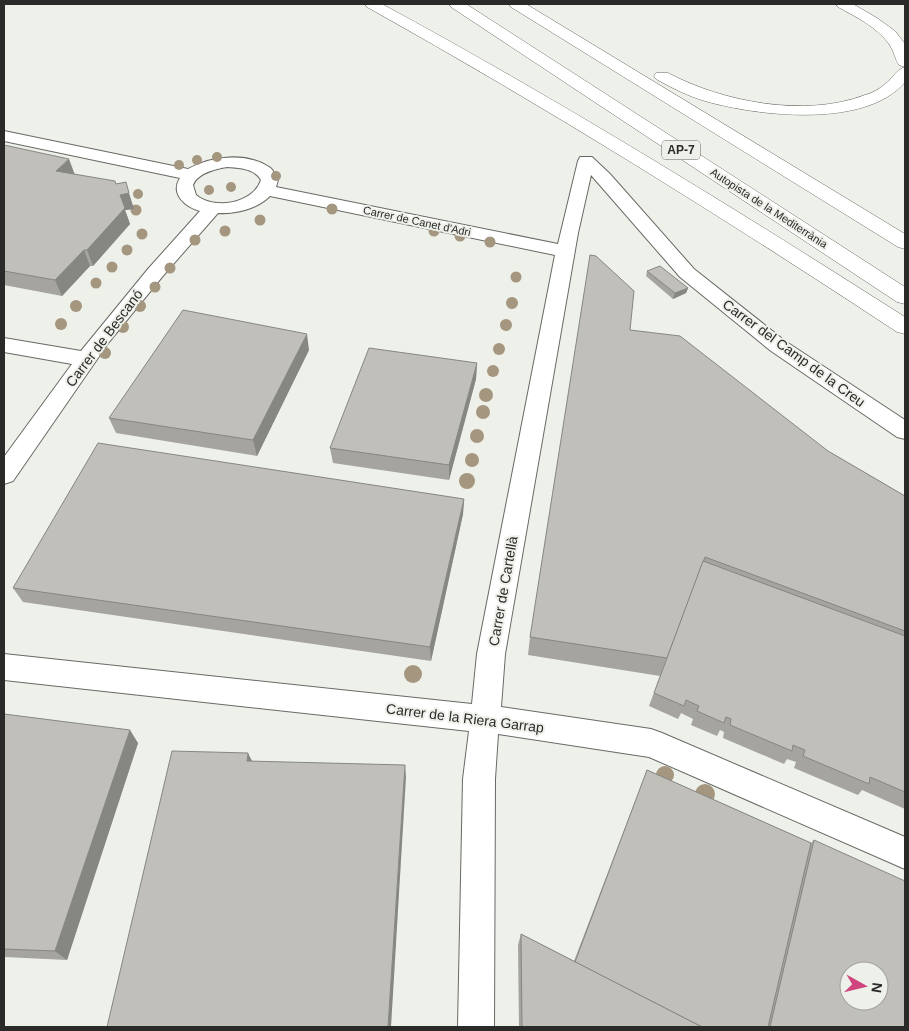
<svg xmlns="http://www.w3.org/2000/svg" width="909" height="1031" viewBox="0 0 909 1031" font-family="Arial,sans-serif">
<style>
.lines{fill:none;stroke-linecap:round;stroke-linejoin:round}
.street-casing{stroke:#686a65;stroke-width:2}
.highway-casing{stroke:#686a65;stroke-width:1}
.street{fill:#fff;fill-rule:evenodd}
.highway{fill:#fff;fill-rule:evenodd}
.tree{fill:#a4967f}
.wall{fill:#a5a49f}
.shaded-wall{fill:#868682}
.building{fill:#c0bfb9;stroke:#868682;fill-rule:evenodd}
.labels{text-anchor:middle;stroke-width:4;stroke-linejoin:round;paint-order:stroke}
.far-street-label{font-size:11px;fill:#2a2a28;stroke:#eef0ea}
.shield{fill:#eef0ea;stroke:#656562;stroke-width:1}
.shield-label{font-size:12px;font-weight:bold;fill:#2a2a28}
.street-label{font-size:14px;fill:#2a2a28;stroke:#eef0ea}
</style>
<rect width="100%" height="100%" fill="#eef0ea"/>
<g class="lines">
<defs>
<path id="street" d="M4,131L188,169C211,156 246,152 269,167C273,169 275,175 278,180L276,187L558,244L578,161L580,157H592L610,174L694,269L785,341L905,420V439L897,437L771,351L680,277L591,175L578,233L505,654L501,707L651,729L662,733L905,837V869L649,757L498,734L495,779L494,1027H458L463,779L469,731L4,680V654L472,704L477,654L555,255L270,196C257,209 236,214 218,213L162,277L109,342L13,481L4,484V457L72,364L4,352V338L81,351L148,269L200,211C185,207 170,194 180,178L4,141ZM227,167C239,168 254,168 261,180C253,204 214,210 196,195L193,185C198,173 215,169 227,167Z"/>
<g id="highway">
<path d="M365,4H382C561,101 734,208 905,317V334L897,332C724,218 548,108 367,7Z"/>
<polygon points="449,4 466,4 905,287 905,304 897,302 451,7"/>
<polygon points="509,4 526,4 905,234 905,249 898,247 511,7"/>
<path d="M836,4H853L877,18L895,31L905,44V67L899,65C895,59 894,51 889,44C877,27 856,17 838,7Z"/>
<path d="M905,67V82C866,129 757,116 705,101C688,96 672,88 656,79L654,76L656,73H668C723,102 805,118 865,95C872,93 880,89 885,84C893,79 895,70 905,67Z"/>
</g>
</defs>
<use href="#street" class="street-casing"/>
<use href="#highway" class="highway-casing"/>
<use href="#street" class="street"/>
<use href="#highway" class="highway"/>
</g>
<g class="tree">
<circle cx="217" cy="157" r="5"/>
<circle cx="197" cy="160" r="5"/>
<circle cx="179" cy="165" r="5"/>
<circle cx="276" cy="176" r="5"/>
<circle cx="231" cy="187" r="5"/>
<circle cx="209" cy="190" r="5"/>
<circle cx="138" cy="194" r="5"/>
<circle cx="332" cy="209" r="5.5"/>
<circle cx="136" cy="210" r="5.5"/>
<circle cx="260" cy="220" r="5.5"/>
<circle cx="225" cy="231" r="5.5"/>
<circle cx="434" cy="231" r="5.5"/>
<circle cx="142" cy="234" r="5.5"/>
<circle cx="460" cy="236" r="5.5"/>
<circle cx="195" cy="240" r="5.5"/>
<circle cx="490" cy="242" r="5.5"/>
<circle cx="127" cy="250" r="5.5"/>
<circle cx="112" cy="267" r="5.5"/>
<circle cx="170" cy="268" r="5.5"/>
<circle cx="516" cy="277" r="5.5"/>
<circle cx="96" cy="283" r="5.5"/>
<circle cx="155" cy="287" r="5.5"/>
<circle cx="512" cy="303" r="6"/>
<circle cx="76" cy="306" r="6"/>
<circle cx="140" cy="306" r="6"/>
<circle cx="61" cy="324" r="6"/>
<circle cx="506" cy="325" r="6"/>
<circle cx="123" cy="327" r="6"/>
<circle cx="499" cy="349" r="6"/>
<circle cx="105" cy="353" r="6"/>
<circle cx="493" cy="371" r="6"/>
<circle cx="486" cy="395" r="7"/>
<circle cx="483" cy="412" r="7"/>
<circle cx="477" cy="436" r="7"/>
<circle cx="472" cy="460" r="7"/>
<circle cx="467" cy="481" r="8"/>
<circle cx="413" cy="674" r="9"/>
<circle cx="665" cy="775" r="9"/>
<circle cx="705" cy="794" r="10"/>
</g>
<g class="wall">
<polygon points="4,145 74,174 116,184 134,209 125,210 130,224 93,266 90,266 62,296 4,285"/>
<polygon points="647,271 688,288 686,293 673,299 646,276"/>
<polygon points="630,330 828,451 905,496 905,809 862,790 858,795 794,768 796,762 787,759 784,764 723,738 724,732 720,730 717,736 691,725 693,719 681,713 678,719 649,706 679,625 660,676 528,655 530,637"/>
<polygon points="309,350 257,456 116,433 109,418"/>
<polygon points="477,363 476,379 449,480 333,463 330,448"/>
<polygon points="464,499 463,514 431,661 23,602 13,588"/>
<polygon points="4,714 138,743 67,960 4,957"/>
<polygon points="647,770 811,843 814,840 905,1027 519,1027 518,945 521,934 574,961"/>
</g>
<g class="shaded-wall">
<polygon points="69,159 75,175 56,171"/>
<polygon points="129,193 134,209 125,210 130,224 93,266 87,250 120,195"/>
<polygon points="84,250 90,266 62,296 55,280"/>
<polygon points="688,288 686,293 673,299 675,293"/>
<polygon points="307,334 309,350 257,456 253,440"/>
<polygon points="477,363 476,379 449,480 449,465"/>
<polygon points="464,499 463,514 431,661 430,647"/>
<polygon points="130,730 138,743 67,960 55,951"/>
<polygon points="248,753 254,765 247,761"/>
<polygon points="405,765 406,777 391,1027 388,1027"/>
</g>
<g class="building">
<polygon points="4,145 69,159 56,171 115,181 116,184 126,182 129,193 120,195 125,208 87,250 84,250 55,280 4,271"/>
<polygon points="590,255 596,256 634,291 630,330 680,336 828,451 905,496 905,631 705,557 667,658 530,637"/>
<polygon points="660,266 688,288 675,293 647,271"/>
<polygon points="183,310 307,334 253,440 109,418"/>
<polygon points="369,348 477,363 449,465 330,448"/>
<polygon points="98,443 464,499 430,647 13,588"/>
<polygon points="703,561 905,636 905,792 870,777 869,784 803,756 805,750 793,745 792,751 730,725 731,719 726,717 724,723 697,711 699,706 686,700 684,706 654,693"/>
<polygon points="4,714 130,730 55,951 4,949"/>
<polygon points="172,751 248,753 247,761 405,765 388,1027 107,1027"/>
<polygon points="647,770 811,843 768,1027 702,1027 575,962"/>
<path d="M814,840L905,881V1027H770ZM849,971H879V1001H849Z"/>
<polygon points="521,934 702,1027 522,1027"/>
</g>
<g class="labels">
<g class="far-street-label">
<text transform="translate(769 208) rotate(33)" y="4">Autopista de la Mediterrània</text>
<text transform="translate(417 221) rotate(12)" y="4">Carrer de Canet d'Adri</text>
</g>
<rect class="shield" x="662" y="140.5" width="38" height="19" rx="4"/>
<g class="shield-label">
<text x="681" y="154">AP-7</text>
</g>
<g class="street-label">
<text transform="translate(104 338) rotate(-53)" y="5">Carrer de Bescanó</text>
<text transform="translate(794 353) rotate(36)" y="5">Carrer del Camp de la Creu</text>
<text transform="translate(503 591) rotate(-80)" y="5">Carrer de Cartellà</text>
<text transform="translate(465 718) rotate(7)" y="5">Carrer de la Riera Garrap</text>
</g>
</g>
<rect width="909" height="1031" fill="none" stroke="#2a2a28" stroke-width="10"/>
<g transform="translate(864 986) rotate(98)"><circle r="24" fill="#eef0ea" stroke="#a0a19c"/>
<path d="M0-4L9 19L0 12L-9 19Z" fill="#cf457e"/>
<text y="-8" font-size="14" font-weight="bold" text-anchor="middle" fill="#2a2a28">N</text>
</g>
</svg>
